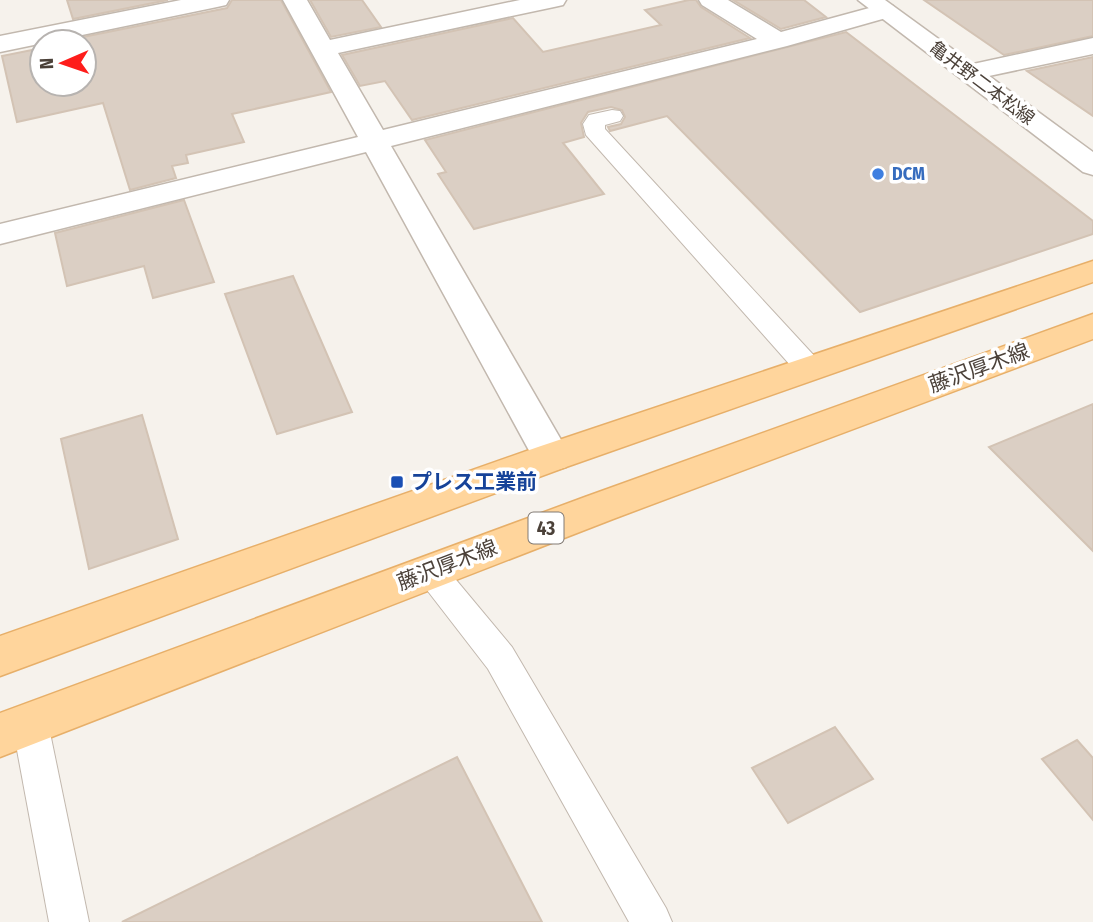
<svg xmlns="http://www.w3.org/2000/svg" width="1093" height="922" viewBox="0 0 1093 922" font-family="'Fira Sans Condensed','Noto Sans JP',sans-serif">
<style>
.building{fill:#dbcfc4;stroke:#d3c3b4;stroke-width:2}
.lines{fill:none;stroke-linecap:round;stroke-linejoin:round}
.service-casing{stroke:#c2b8ae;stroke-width:2}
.minor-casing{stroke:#c2b8ae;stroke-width:3}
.tertiary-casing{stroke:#c2b8ae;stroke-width:3}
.primary-casing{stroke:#e7af69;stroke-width:3}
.service{fill:#fff;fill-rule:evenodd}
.minor{fill:#fff;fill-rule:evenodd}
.tertiary{fill:#fff;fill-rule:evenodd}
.primary{fill:#ffd59c;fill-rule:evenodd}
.shop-dot{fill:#3f7fe0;stroke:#fff;stroke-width:2.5}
.transit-dot{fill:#1a4fb4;stroke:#fff;stroke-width:2.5}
.labels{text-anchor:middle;stroke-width:7;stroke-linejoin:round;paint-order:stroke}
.far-street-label{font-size:18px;fill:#4b4139;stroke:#fff}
.far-shop-label{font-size:18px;font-weight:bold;fill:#366cbe;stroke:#fff;text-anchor:start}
.shield{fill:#fff;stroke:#817a74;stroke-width:2}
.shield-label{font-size:19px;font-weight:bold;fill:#4b4139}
.street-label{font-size:21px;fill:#4b4139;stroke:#fff}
.transit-label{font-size:21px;font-weight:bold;fill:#164399;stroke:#fff;text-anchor:start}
</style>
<rect width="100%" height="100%" fill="#f6f2ec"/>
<g class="building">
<polygon points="67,0 168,0 73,19"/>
<polygon points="232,0 281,0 331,92 232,114 244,142 186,155 188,163 172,166 176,178 130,190 103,103 17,122 2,56 42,48 42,84 84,84 84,42 74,42 79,41 78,38 227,8"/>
<polygon points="310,0 362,0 381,27 331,37"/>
<polygon points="689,0 696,0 701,7 750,38 412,120 385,81 360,86 342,55 513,18 543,52 661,25 645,10"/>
<polygon points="733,0 804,0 826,17 781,29"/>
<polygon points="924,0 1093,0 1093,36 1004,55"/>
<polygon points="846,32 1093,221 1093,234 860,312 667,116 610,131 608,127 621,124 625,117 622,110 611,107 588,112 581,123 584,137 563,143 604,194 474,229 438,174 446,172 425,140"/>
<polygon points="1093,57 1093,116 1027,71"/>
<polygon points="184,200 214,282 153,298 144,266 67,286 55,233"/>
<polygon points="293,276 352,412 277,434 225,294"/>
<polygon points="1093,404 1093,551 989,447"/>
<polygon points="142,415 178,539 89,569 61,439"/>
<polygon points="835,727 873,779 788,823 752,768"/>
<polygon points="1077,740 1093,758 1093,820 1042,759"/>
<polygon points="457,757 542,922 122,922"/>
</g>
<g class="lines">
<defs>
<g id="service">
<polygon points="612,110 620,111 623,116 620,121 605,125 605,129 819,361 823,368 819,375 809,378 799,375 586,135 583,124 589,115"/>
<polygon points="431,559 442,563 512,647 666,908 672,922 629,922 488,669 420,581 415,572 420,563"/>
<polygon points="30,706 43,711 48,723 89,922 49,922 12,723 17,711"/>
</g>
<g id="minor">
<polygon points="181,0 229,0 226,5 217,7 0,52 0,36"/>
<polygon points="283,0 307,0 330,40 520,0 566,0 563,5 554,7 338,53 383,130 757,39 702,5 699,0 728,0 781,32 884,4 893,6 896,11 893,16 787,46 391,146 571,457 566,467 552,471 538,467 366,152 0,244 0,224 358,137"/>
</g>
<polygon id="tertiary" points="858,0 885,0 973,64 1093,38 1093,54 989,76 1093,152 1093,175 1083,172"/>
<g id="primary">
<polygon points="1093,261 1093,282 566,467 0,676 0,636 538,447"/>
<polygon points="1093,314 1093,339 613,519 0,757 0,713 585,497"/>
</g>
</defs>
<use href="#service" class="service-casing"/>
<use href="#minor" class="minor-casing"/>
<use href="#tertiary" class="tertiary-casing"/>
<use href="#primary" class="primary-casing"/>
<use href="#service" class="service"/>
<use href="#minor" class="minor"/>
<use href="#tertiary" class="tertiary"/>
<use href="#primary" class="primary"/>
</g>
<circle class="shop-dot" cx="878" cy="174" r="7"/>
<rect class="transit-dot" x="390" y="475" width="14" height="14" rx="3.5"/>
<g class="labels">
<g class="far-street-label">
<text transform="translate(982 83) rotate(37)" y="6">亀井野二本松線</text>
</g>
<g class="far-shop-label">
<text x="892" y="180">DCM</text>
</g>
<rect class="shield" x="528.5" y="512.5" width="35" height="31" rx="5"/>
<g class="shield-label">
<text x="546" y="535">43</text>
</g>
<g class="street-label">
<text transform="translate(979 368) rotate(-20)" y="7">藤沢厚木線</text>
<text transform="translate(447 565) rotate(-21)" y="7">藤沢厚木線</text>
</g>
<g class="transit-label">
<text x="411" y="489">プレス工業前</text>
</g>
</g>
<g transform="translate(63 63) rotate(268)"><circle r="33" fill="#ffffff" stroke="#b7b3b0" stroke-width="2"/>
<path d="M0-5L12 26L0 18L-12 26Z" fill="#fe1d1b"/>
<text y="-10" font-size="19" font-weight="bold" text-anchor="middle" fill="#4b4139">N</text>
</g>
</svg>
